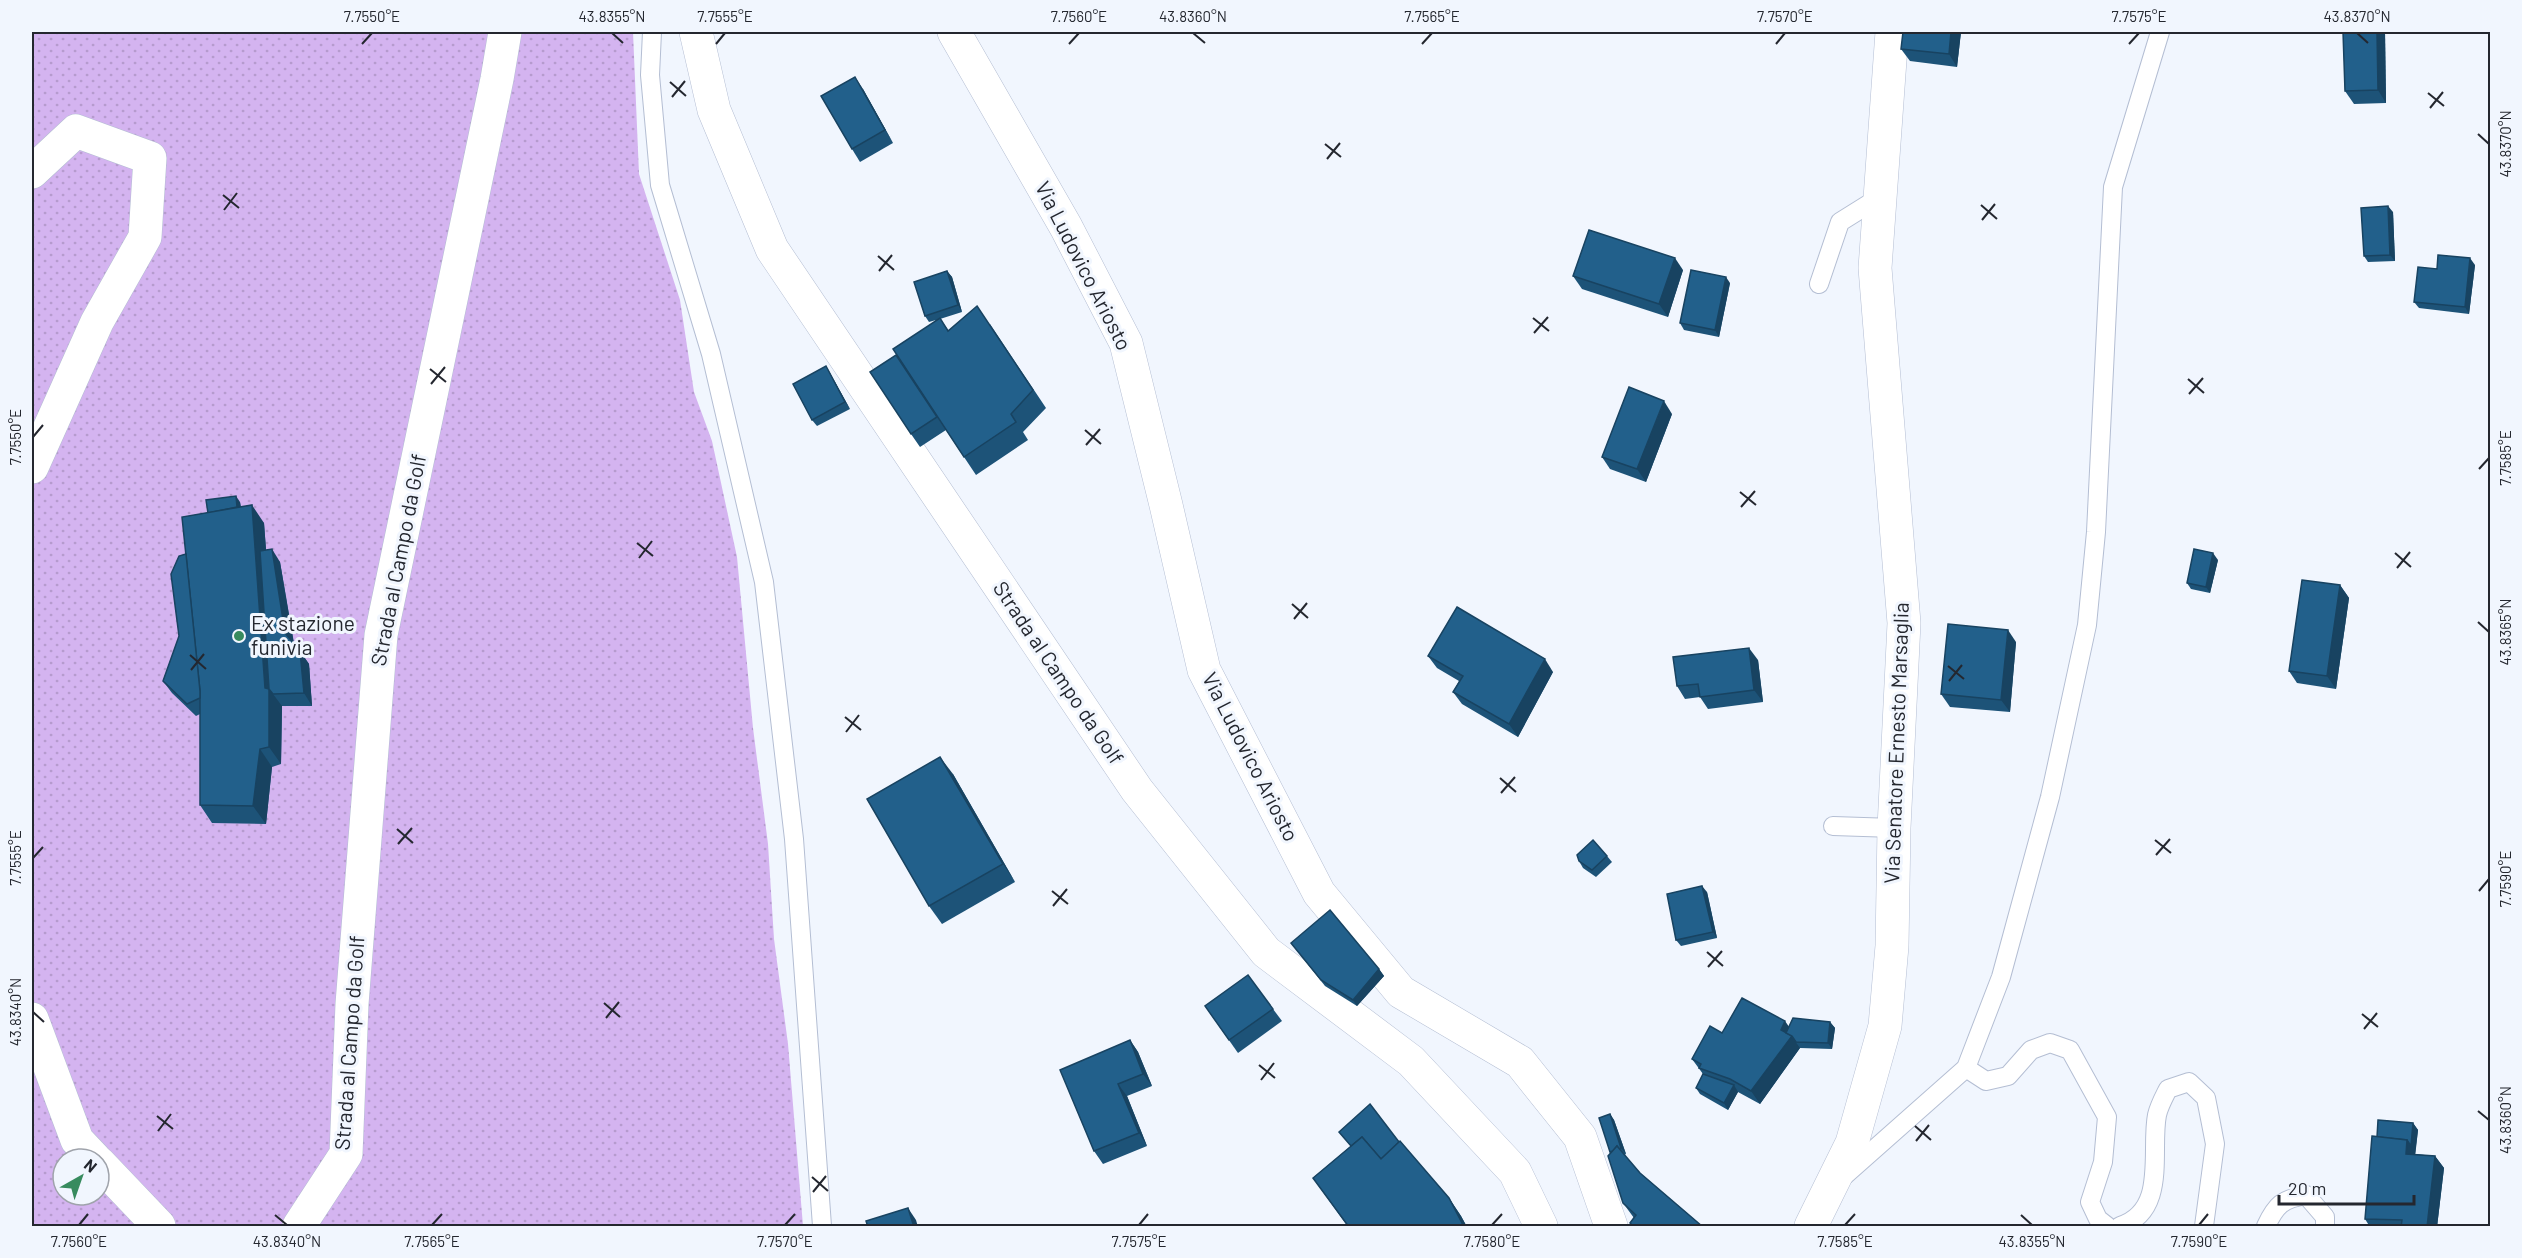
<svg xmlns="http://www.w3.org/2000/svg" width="2522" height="1258" viewBox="0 0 2522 1258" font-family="Barlow,sans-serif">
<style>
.grass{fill:url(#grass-dots);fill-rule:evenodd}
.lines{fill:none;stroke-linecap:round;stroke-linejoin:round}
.service-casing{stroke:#b4bed3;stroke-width:20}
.minor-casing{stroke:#b4bed3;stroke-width:34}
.tertiary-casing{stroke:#b4bed3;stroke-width:34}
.service{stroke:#fff;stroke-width:18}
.minor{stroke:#fff;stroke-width:33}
.tertiary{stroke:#fff;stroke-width:33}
.wall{fill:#1d5378}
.shaded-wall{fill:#184361}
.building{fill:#22608b;stroke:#184361;stroke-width:1.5}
.ticks{fill:none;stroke:#24272f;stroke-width:2}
.poi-dot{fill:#378b5e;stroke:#f1f6fe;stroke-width:2}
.labels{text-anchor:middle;stroke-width:6;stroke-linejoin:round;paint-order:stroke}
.street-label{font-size:21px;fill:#24272f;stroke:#f1f6fe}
.poi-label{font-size:21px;fill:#24272f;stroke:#f1f6fe;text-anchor:start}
.neatline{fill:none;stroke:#24272f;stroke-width:2}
.ticks-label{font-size:15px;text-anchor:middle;fill:#24272f}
</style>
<defs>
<pattern id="grass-dots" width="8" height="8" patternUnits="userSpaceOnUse" patternTransform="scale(1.5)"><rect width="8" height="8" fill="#d4b4f0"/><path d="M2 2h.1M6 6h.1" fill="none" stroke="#b69bce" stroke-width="1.8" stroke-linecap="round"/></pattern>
</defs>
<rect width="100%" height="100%" fill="#f1f6fe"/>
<path class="grass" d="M32,32H633L639,174L680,300L694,392L712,441L737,557L753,728L768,844L774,939L788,1044L803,1226H32ZM63,1159H99V1195H63Z"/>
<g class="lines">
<defs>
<g id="service">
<polyline points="652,32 650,75 660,185 711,354 764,582 794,839 822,1226"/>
<polyline points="1819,284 1840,222 1880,197"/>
<polyline points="1833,826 1894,828"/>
<polyline points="1966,1068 1986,1081 2008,1076 2031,1050 2050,1043 2070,1050 2107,1117 2103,1162 2090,1202 2098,1219 2107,1226"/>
<polyline points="1844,1176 1966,1068 2001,977 2050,797 2087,625 2096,532 2113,187 2160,32"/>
<path d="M2120,1226C2168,1211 2150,1150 2157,1115C2159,1106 2164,1097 2168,1089L2189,1082L2206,1098L2215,1144L2204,1226"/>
<path d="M2266,1226C2276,1205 2282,1199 2306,1195L2325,1217V1226"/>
</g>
<g id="minor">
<polyline points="696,32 714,110 772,249 1137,790 1266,952 1411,1061 1515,1172 1541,1226"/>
<polyline points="32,172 76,131 150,158 145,237 97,322 32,467"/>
<polyline points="32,1019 77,1140 95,1159"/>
<polyline points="99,1163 159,1226"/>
<polyline points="299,1226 346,1154 352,1004 381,635 497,79 505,32"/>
</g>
<g id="tertiary">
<polyline points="954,32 1066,227 1126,343 1166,505 1204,670 1319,893 1401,992 1520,1062 1580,1137 1611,1226"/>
<polyline points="1811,1226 1852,1143 1885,1026 1892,946 1894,828 1904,623 1875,268 1892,32"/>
</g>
</defs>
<use href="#service" class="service-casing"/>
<use href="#minor" class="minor-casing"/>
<use href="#tertiary" class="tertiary-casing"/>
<use href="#service" class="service"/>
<use href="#minor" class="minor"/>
<use href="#tertiary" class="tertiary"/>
</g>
<g class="wall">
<polygon points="1961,32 1957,67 1910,61 1901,49"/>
<polygon points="2343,32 2385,32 2386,103 2354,104 2345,91"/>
<polygon points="863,89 893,143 860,162 852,149"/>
<polygon points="2393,212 2395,261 2368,262 2364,256"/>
<polygon points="2475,265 2469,314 2419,308 2414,302 2437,269"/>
<polygon points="1683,270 1668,317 1582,289 1573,276"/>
<polygon points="947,271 952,277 962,312 940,319 949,331 990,324 1046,408 1023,432 1028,440 976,475 946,430 920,447 911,434 896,355 936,320 929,322 925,316"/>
<polygon points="1730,283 1719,337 1684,330 1680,323"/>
<polygon points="826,366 850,409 817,426 812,420"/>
<polygon points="1672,414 1646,482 1610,469 1602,457"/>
<polygon points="240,502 241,507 264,523 266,550 280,562 294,643 309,664 312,706 282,706 281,764 272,767 266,824 212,823 200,805 200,714 196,716 172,693 163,681 179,636 208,513"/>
<polygon points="2218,560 2210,593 2191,589 2187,583"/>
<polygon points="2340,585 2349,598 2336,689 2297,683 2289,671"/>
<polygon points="2016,642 2010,712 1950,707 1941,694"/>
<polygon points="1428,656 1553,672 1518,737 1462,704 1453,692 1459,681 1437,668"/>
<polygon points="1758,660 1763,702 1708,709 1700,697 1685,699 1677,686"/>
<polygon points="953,774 1015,882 942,924 929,906"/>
<polygon points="1607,856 1612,862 1596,877 1583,868 1579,861"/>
<polygon points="1707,892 1717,938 1681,946 1676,940"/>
<polygon points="1291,943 1379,969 1384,976 1357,1006 1325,986"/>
<polygon points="1205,1006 1273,1009 1282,1021 1238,1053"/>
<polygon points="1830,1022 1835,1028 1832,1049 1800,1048 1760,1104 1738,1092 1728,1110 1700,1094 1696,1088 1703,1074 1692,1059 1722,1033 1789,1027"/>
<polygon points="1130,1040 1138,1052 1152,1086 1127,1096 1147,1146 1103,1164 1094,1151"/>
<polygon points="1610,1114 1614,1120 1626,1154 1624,1155 1640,1173 1703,1227 1632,1227 1630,1223 1634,1218 1623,1203 1610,1152"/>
<polygon points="2413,1123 2418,1130 2415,1154 2435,1156 2444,1168 2437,1227 2370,1227 2365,1219 2377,1137"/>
<polygon points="1339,1132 1399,1142 1449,1198 1461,1216 1467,1227 1348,1227 1313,1178 1351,1146"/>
</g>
<g class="shaded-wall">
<polygon points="1951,32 1961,32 1957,67 1949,54"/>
<polygon points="2377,32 2385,32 2386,103 2378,90"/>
<polygon points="855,77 863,89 893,143 885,130"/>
<polygon points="2388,206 2393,212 2395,261 2390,255"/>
<polygon points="1675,258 1683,270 1668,317 1659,304"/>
<polygon points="2470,258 2475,265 2469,314 2465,307"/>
<polygon points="947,271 952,277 962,312 958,305"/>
<polygon points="1726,277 1730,283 1719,337 1715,330"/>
<polygon points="826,366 830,373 850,409 845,402"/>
<polygon points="1664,401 1672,414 1646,482 1637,469"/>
<polygon points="236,496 240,502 243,526 238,520"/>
<polygon points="252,505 264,523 277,694 273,694 282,706 281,764 269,747 265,688"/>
<polygon points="272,549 280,562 294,645 285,633"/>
<polygon points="2213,553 2218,560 2210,593 2206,587"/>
<polygon points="2340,585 2349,598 2336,689 2327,676"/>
<polygon points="2008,630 2016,642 2010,712 2001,700"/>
<polygon points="1749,648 1758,660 1763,702 1754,690"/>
<polygon points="300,651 309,664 312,706 304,693"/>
<polygon points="1545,659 1553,672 1518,737 1509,724"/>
<polygon points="260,749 272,767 266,824 253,806"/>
<polygon points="940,757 953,774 1015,882 1003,864"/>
<polygon points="1702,886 1707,892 1717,938 1713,932"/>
<polygon points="1379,969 1384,976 1357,1006 1353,1000"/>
<polygon points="1785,1021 1794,1034 1792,1037 1800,1048 1760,1104 1751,1091"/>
<polygon points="1830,1022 1835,1028 1832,1049 1828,1043"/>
<polygon points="1130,1040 1138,1052 1152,1086 1143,1074"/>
<polygon points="1118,1084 1127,1096 1147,1146 1139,1133"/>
<polygon points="1734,1085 1738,1092 1728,1110 1724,1103"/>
<polygon points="1610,1114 1614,1120 1626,1154 1621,1148"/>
<polygon points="2413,1123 2418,1130 2414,1166 2406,1154 2407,1140"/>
<polygon points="2435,1156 2444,1168 2437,1227 2427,1227"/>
<polygon points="1449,1198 1461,1216 1467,1227 1464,1227"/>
<polygon points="908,1208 916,1220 918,1227 914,1227"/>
</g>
<g class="building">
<polygon points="1903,32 1951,32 1949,54 1901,49"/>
<polygon points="2343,32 2377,32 2378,90 2345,91"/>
<polygon points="855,77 885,130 852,149 821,96"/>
<polygon points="2388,206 2390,255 2364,256 2361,208"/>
<polygon points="1589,230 1675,258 1659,304 1573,276"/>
<polygon points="2438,255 2470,258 2465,307 2414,302 2418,267 2437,269"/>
<polygon points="1691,270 1726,277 1715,330 1680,323"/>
<polygon points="947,271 958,305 925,316 914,282"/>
<polygon points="977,306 1033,390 1011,414 1016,422 964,457 893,349 940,318 948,331"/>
<polygon points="896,355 937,417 911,434 870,372"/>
<polygon points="826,366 845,402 812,420 793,384"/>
<polygon points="1629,387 1664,401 1637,469 1602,457"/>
<polygon points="236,496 237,507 208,513 206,500"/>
<polygon points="252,505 265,688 269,689 269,747 260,749 253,806 200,805 200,691 182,517"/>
<polygon points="272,549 285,633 300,651 304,693 273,694 269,689 260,551"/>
<polygon points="2194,549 2213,553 2206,587 2187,583"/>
<polygon points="186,554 200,691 200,698 187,704 163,681 179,636 171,574 179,556"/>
<polygon points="2302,580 2340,585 2327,676 2289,671"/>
<polygon points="1457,607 1545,659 1509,724 1453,692 1463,676 1428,656"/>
<polygon points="1948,624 2008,630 2001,700 1941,694"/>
<polygon points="1749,648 1754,690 1700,697 1698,684 1677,686 1673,657"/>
<polygon points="940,757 1003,864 929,906 867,799"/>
<polygon points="1593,840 1607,856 1592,870 1579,861 1577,855"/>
<polygon points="1702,886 1713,932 1676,940 1667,894"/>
<polygon points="1330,910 1379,969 1353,1000 1321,980 1291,943"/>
<polygon points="1248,975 1273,1009 1229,1040 1205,1006"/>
<polygon points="1742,998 1785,1021 1781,1030 1792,1036 1751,1091 1730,1079 1699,1068 1701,1064 1692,1059 1710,1026 1722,1033"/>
<polygon points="1793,1018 1830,1022 1828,1043 1796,1042 1792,1036 1786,1033"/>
<polygon points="1130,1040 1143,1074 1118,1084 1139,1133 1094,1151 1060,1070"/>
<polygon points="1703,1074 1734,1085 1724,1103 1696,1088"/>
<polygon points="1370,1104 1399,1142 1381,1159 1362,1137 1351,1146 1339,1132"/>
<polygon points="1610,1114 1621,1148 1619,1149 1617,1146 1613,1151 1610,1152 1599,1118"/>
<polygon points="2378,1120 2413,1123 2411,1146 2407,1140 2377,1137"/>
<polygon points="2372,1136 2407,1140 2406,1154 2435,1156 2427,1227 2401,1227 2402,1220 2365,1219"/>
<polygon points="1362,1137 1381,1159 1400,1141 1449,1198 1464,1227 1349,1227 1313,1178"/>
<polygon points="1617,1146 1640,1173 1703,1227 1634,1227 1630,1223 1636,1215 1623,1203 1608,1156"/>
<polygon points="908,1208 914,1227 868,1227 866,1221"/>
</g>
<path class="ticks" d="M612,33L623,43M1193,33L1205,43M2357,33L2368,43M362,44L372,33M716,44L725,33M1069,44L1079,33M1422,44L1432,33M1776,44L1785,33M2129,44L2139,33M670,82L686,96M2428,93L2444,106M672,97L685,81M2430,108L2443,92M2478,134L2489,144M1325,144L1341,157M1327,159L1340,143M223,195L239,208M1981,205L1997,219M224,210L237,193M1982,220L1995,204M878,256L894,270M879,271L892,255M1533,318L1549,331M1534,333L1548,317M430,369L446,382M2188,379L2204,393M431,384L445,367M2189,394L2203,378M1085,430L1101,444M33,437L43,425M1086,445L1100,429M2479,469L2489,458M1740,492L1756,505M1741,507L1755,491M637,543L653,556M2395,553L2411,567M639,558L652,541M2397,568L2410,552M1292,604L1308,618M1294,619L1307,603M2478,622L2489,632M190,655L206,669M1948,666L1964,679M191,670L204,654M1949,681L1962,665M845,717L861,730M846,732L859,715M1500,778L1516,792M1501,793L1515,777M397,829L413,843M2155,840L2171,853M398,844L412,828M2156,855L2170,839M33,858L43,847M1052,891L1068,904M2479,891L2489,879M1053,906L1067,889M1707,952L1723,966M1708,967L1722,951M604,1003L620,1017M33,1012L44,1022M2362,1014L2378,1027M606,1018L619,1002M2364,1029L2377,1013M1259,1065L1275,1078M1261,1080L1274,1063M2478,1111L2489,1120M157,1116L173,1129M1915,1126L1931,1140M158,1131L171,1114M1916,1141L1929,1125M812,1177L828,1191M813,1192L826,1176M275,1215L287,1225M2021,1215L2032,1225M79,1225L88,1214M432,1225L442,1214M785,1225L795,1214M1139,1225L1148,1214M1492,1225L1502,1214M1845,1225L1855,1214M2199,1225L2208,1214"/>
<circle class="poi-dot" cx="239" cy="636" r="6"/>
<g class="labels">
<g class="street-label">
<text transform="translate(1083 266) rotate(63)" y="7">Via Ludovico Ariosto</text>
<text transform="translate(399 560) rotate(-79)" y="7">Strada al Campo da Golf</text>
<text transform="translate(1058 673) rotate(56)" y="7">Strada al Campo da Golf</text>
<text transform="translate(1897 743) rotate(-88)" y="7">Via Senatore Ernesto Marsaglia</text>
<text transform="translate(1250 757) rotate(63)" y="7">Via Ludovico Ariosto</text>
<text transform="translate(350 1043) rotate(-86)" y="7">Strada al Campo da Golf</text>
</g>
<g class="poi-label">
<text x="251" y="631">Ex stazione<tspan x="251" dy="24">funivia</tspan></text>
</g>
</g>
<rect width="2522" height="1258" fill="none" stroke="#f1f6fe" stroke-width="66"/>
<g transform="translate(81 1177) rotate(40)"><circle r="28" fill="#f1f6fe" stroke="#9fa3ab" stroke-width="1.5"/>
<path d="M0-4.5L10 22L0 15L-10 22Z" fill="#378b5e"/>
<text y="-9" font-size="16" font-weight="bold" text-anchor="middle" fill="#24272f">N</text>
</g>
<path d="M2279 1195v9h135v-9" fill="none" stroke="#24272f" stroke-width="3"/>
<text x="2288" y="1195" font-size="18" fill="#24272f" stroke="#f1f6fe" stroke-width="4.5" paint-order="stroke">20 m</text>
<rect x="33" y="33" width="2456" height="1192" class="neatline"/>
<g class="ticks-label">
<text x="372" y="22">7.7550°E</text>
<text x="612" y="22">43.8355°N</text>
<text x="725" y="22">7.7555°E</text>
<text x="1079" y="22">7.7560°E</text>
<text x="1193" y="22">43.8360°N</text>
<text x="1432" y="22">7.7565°E</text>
<text x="1785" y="22">7.7570°E</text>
<text x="2139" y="22">7.7575°E</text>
<text x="2357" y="22">43.8370°N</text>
<text transform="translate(2506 144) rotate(-90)" y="5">43.8370°N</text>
<text transform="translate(16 437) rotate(-90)" y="5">7.7550°E</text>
<text transform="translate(2506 458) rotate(-90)" y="5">7.7585°E</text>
<text transform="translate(2506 632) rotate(-90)" y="5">43.8365°N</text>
<text transform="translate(16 858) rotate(-90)" y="5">7.7555°E</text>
<text transform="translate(2506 879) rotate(-90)" y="5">7.7590°E</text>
<text transform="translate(16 1012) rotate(-90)" y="5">43.8340°N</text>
<text transform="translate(2506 1120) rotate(-90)" y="5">43.8360°N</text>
<text x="79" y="1247">7.7560°E</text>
<text x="287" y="1247">43.8340°N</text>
<text x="432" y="1247">7.7565°E</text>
<text x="785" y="1247">7.7570°E</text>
<text x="1139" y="1247">7.7575°E</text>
<text x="1492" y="1247">7.7580°E</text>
<text x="1845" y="1247">7.7585°E</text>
<text x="2032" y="1247">43.8355°N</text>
<text x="2199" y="1247">7.7590°E</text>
</g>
</svg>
